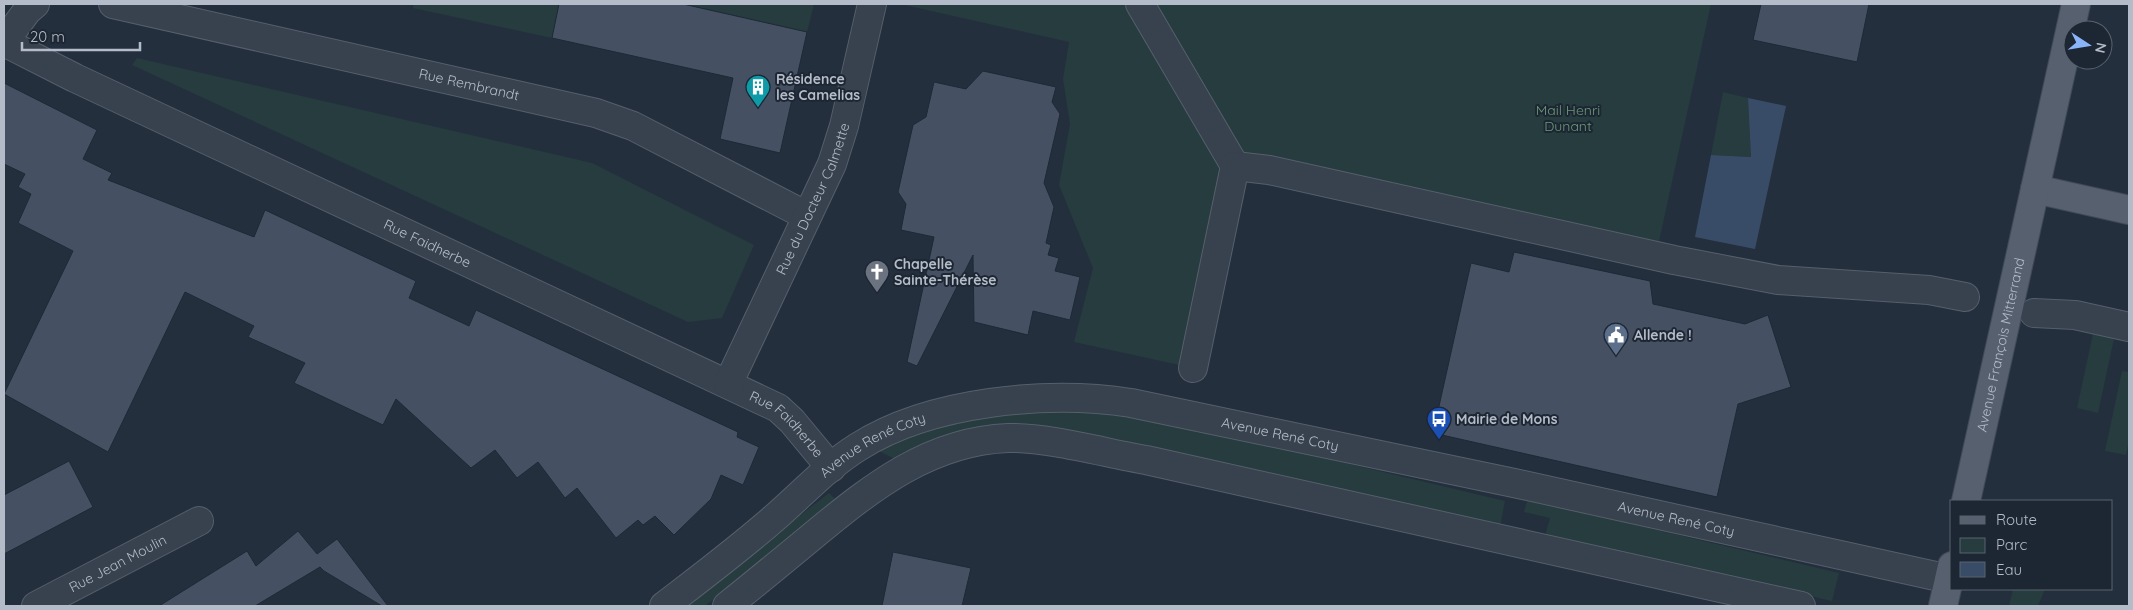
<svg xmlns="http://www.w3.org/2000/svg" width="2133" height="610" viewBox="0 0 2133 610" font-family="Quicksand,sans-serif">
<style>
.green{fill:#263c3f}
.water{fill:#394c67}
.building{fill:#455162;stroke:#1f2835}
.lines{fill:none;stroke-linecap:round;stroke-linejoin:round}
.minor-casing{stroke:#565f6c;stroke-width:30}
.major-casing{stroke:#414a57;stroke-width:30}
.minor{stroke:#38414e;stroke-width:28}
.major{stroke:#56606e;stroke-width:28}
.labels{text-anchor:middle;stroke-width:4;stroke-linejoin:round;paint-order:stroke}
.poi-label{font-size:14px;font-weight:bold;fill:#b4bcc9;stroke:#1d2633;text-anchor:start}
.street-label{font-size:14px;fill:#b4bcc9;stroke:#1d2633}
.park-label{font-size:14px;fill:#6b9a76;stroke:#1d2633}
</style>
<rect width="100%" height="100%" fill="#242f3e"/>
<g class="green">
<polygon points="414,4 559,4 552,38 413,8"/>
<polygon points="683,4 814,4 807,32"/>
<polygon points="900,4 1711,4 1656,255 1235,166 1193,368 1074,342 1093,268 1059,185 1070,124 1063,79 1069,42"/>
<polygon points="137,58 592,163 754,245 722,318 688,322 132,65"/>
<polygon points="1723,92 1748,98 1751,157 1711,155"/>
<polygon points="2094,329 2115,334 2098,413 2077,408"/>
<polygon points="2122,371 2129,372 2129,441 2126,455 2105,451"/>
<polygon points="1105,409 1207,430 1505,501 1500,527 1470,522 1188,455 1091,437 937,441 895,459 879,451 910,435 1013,410"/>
<polygon points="829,493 835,499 705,606 682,606"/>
<polygon points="1527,501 1623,522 1839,573 1832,601 1545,536 1550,518 1524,512"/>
<polygon points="2013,589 2045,589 2038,606 2009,606"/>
</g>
<polygon class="water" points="1748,98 1786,106 1755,249 1695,237 1711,155 1751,157"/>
<g class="building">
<polygon points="559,4 683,4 807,32 780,153 720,139 733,78 552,38"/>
<polygon points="1761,4 1869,4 1857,62 1753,40"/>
<polygon points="983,71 1056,87 1052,102 1060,114 1044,183 1054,207 1046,243 1051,245 1048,255 1059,258 1055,271 1080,277 1070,320 1033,311 1028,335 974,322 973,255 917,366 907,362 934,237 901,230 906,204 898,192 913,125 926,117 934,82 966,89"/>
<polygon points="4,83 97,130 83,159 112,173 108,180 254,237 265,210 416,281 409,298 469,326 476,310 738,432 737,437 759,447 743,485 721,475 711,499 674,535 655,516 643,525 638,520 616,538 577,488 565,498 538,462 517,478 495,450 471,468 396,399 383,425 294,383 305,363 248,337 254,326 185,292 108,452 4,394 73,251 18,223 31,194 18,187 25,174 4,164"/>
<polygon points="1514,252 1650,281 1653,304 1745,324 1768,315 1791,387 1738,404 1717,497 1433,433 1471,263 1509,272"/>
<polygon points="69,461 93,507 4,554 4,495"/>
<polygon points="298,531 317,554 337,539 388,606 382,606 324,571 320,567 255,606 159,606 247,551 256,566"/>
<polygon points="893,552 971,568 962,606 882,606"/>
</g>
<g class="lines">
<defs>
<g id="minor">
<path id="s1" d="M35,4L27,11L4,42L75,78L778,408L792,421L831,468"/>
<path id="s2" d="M113,4L596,113L633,126L807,216"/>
<polyline points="1140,4 1235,166"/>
<polyline points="1235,166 1269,170 1674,260 1778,280 1929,290 1965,297"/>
<polyline points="2034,313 2075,315 2129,327"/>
<polyline points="1193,368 1235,166"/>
<path id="s3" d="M728,384L832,164L844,126L872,4"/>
<path id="s4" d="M36,606L199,521"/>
<path id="s5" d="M664,606C703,576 743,546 780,513C805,491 829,465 858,447C930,401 1048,390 1131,403L1514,483L1949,579"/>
<path d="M727,606C757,582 786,558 815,534C872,487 930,441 1008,438C1048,437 1105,453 1146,460L1801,606"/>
</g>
<g id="major">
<polyline points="2035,189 2129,210"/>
<path id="s6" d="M1966,501L2076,4"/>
<polyline points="1943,606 1952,566"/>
</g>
</defs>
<use href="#minor" class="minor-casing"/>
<use href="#major" class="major-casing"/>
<use href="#minor" class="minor"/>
<use href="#major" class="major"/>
</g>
<defs>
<symbol id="building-pin" viewBox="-11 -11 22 30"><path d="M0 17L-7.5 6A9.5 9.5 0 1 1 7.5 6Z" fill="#0f9aa8" stroke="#1d2633"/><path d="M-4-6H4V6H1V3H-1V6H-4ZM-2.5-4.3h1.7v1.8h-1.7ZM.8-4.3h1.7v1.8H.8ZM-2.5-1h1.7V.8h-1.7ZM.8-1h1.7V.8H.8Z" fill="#fff"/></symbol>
<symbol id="church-pin" viewBox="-11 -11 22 30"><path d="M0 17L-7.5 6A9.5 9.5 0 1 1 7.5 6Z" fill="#6b7280" stroke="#1d2633"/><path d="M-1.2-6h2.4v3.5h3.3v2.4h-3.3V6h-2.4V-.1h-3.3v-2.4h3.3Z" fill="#fff"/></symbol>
<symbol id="civic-pin" viewBox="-11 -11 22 30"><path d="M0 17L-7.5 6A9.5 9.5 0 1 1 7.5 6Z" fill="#5c6f8a" stroke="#1d2633"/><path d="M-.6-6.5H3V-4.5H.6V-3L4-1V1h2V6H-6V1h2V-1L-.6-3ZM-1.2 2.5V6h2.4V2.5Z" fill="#fff"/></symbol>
<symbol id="bus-pin" viewBox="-11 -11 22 30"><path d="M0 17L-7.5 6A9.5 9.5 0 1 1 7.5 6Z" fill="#1a4fb4" stroke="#1d2633"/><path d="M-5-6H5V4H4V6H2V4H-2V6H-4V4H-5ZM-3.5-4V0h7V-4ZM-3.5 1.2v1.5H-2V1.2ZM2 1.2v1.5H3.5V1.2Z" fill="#fff"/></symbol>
</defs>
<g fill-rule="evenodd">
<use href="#building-pin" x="744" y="73" width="28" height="38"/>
<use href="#church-pin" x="863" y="258" width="28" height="38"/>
<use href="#civic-pin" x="1602" y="321" width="28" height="38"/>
<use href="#bus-pin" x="1425" y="405" width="28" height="38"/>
</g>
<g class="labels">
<g class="poi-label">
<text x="776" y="84">Résidence<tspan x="776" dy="16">les Camelias</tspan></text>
<text x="894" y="269">Chapelle<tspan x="894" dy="16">Sainte-Thérèse</tspan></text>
<text x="1634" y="340">Allende !</text>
<text x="1456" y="424">Mairie de Mons</text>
</g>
<g class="street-label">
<text dy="5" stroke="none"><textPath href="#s2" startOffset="365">Rue Rembrandt</textPath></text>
<text dy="5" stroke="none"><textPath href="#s3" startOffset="204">Rue du Docteur Calmette</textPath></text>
<text dy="5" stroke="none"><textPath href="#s1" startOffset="518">Rue Faidherbe</textPath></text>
<text dy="5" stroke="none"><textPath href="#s6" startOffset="160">Avenue François Mitterrand</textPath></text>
<text dy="5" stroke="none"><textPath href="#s1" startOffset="922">Rue Faidherbe</textPath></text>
<text dy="5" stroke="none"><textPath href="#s5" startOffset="685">Avenue René Coty</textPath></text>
<text dy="5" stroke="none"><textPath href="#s5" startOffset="265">Avenue René Coty</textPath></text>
<text dy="5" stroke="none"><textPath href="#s5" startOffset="1090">Avenue René Coty</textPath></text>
<text dy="5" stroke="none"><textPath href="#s4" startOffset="92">Rue Jean Moulin</textPath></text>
</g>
<g class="park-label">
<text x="1568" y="115">Mail Henri<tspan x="1568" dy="16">Dunant</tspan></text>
</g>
</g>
<rect width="2133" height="610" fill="none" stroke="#b4bcc9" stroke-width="10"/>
<rect x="1950" y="500" width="162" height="90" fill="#1d2633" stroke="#59626f"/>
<rect x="1960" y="516" width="25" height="8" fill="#56606e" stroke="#59626f"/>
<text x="1996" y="525" font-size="15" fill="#b4bcc9">Route</text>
<rect x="1960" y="538" width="25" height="15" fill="#263c3f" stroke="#59626f"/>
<text x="1996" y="550" font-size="15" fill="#b4bcc9">Parc</text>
<rect x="1960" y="562" width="25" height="15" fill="#394c67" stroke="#59626f"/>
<text x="1996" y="575" font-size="15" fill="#b4bcc9">Eau</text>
<g transform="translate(2088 45) rotate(102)"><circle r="24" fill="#1d2633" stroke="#59626f"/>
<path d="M0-4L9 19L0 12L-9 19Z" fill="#8ab4f8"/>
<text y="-8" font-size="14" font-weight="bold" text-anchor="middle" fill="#b4bcc9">N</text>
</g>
<path d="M22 42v8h118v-8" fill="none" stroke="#b4bcc9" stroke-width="2.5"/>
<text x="30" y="42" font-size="15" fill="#b4bcc9" stroke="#1d2633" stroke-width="4" paint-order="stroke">20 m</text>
</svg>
